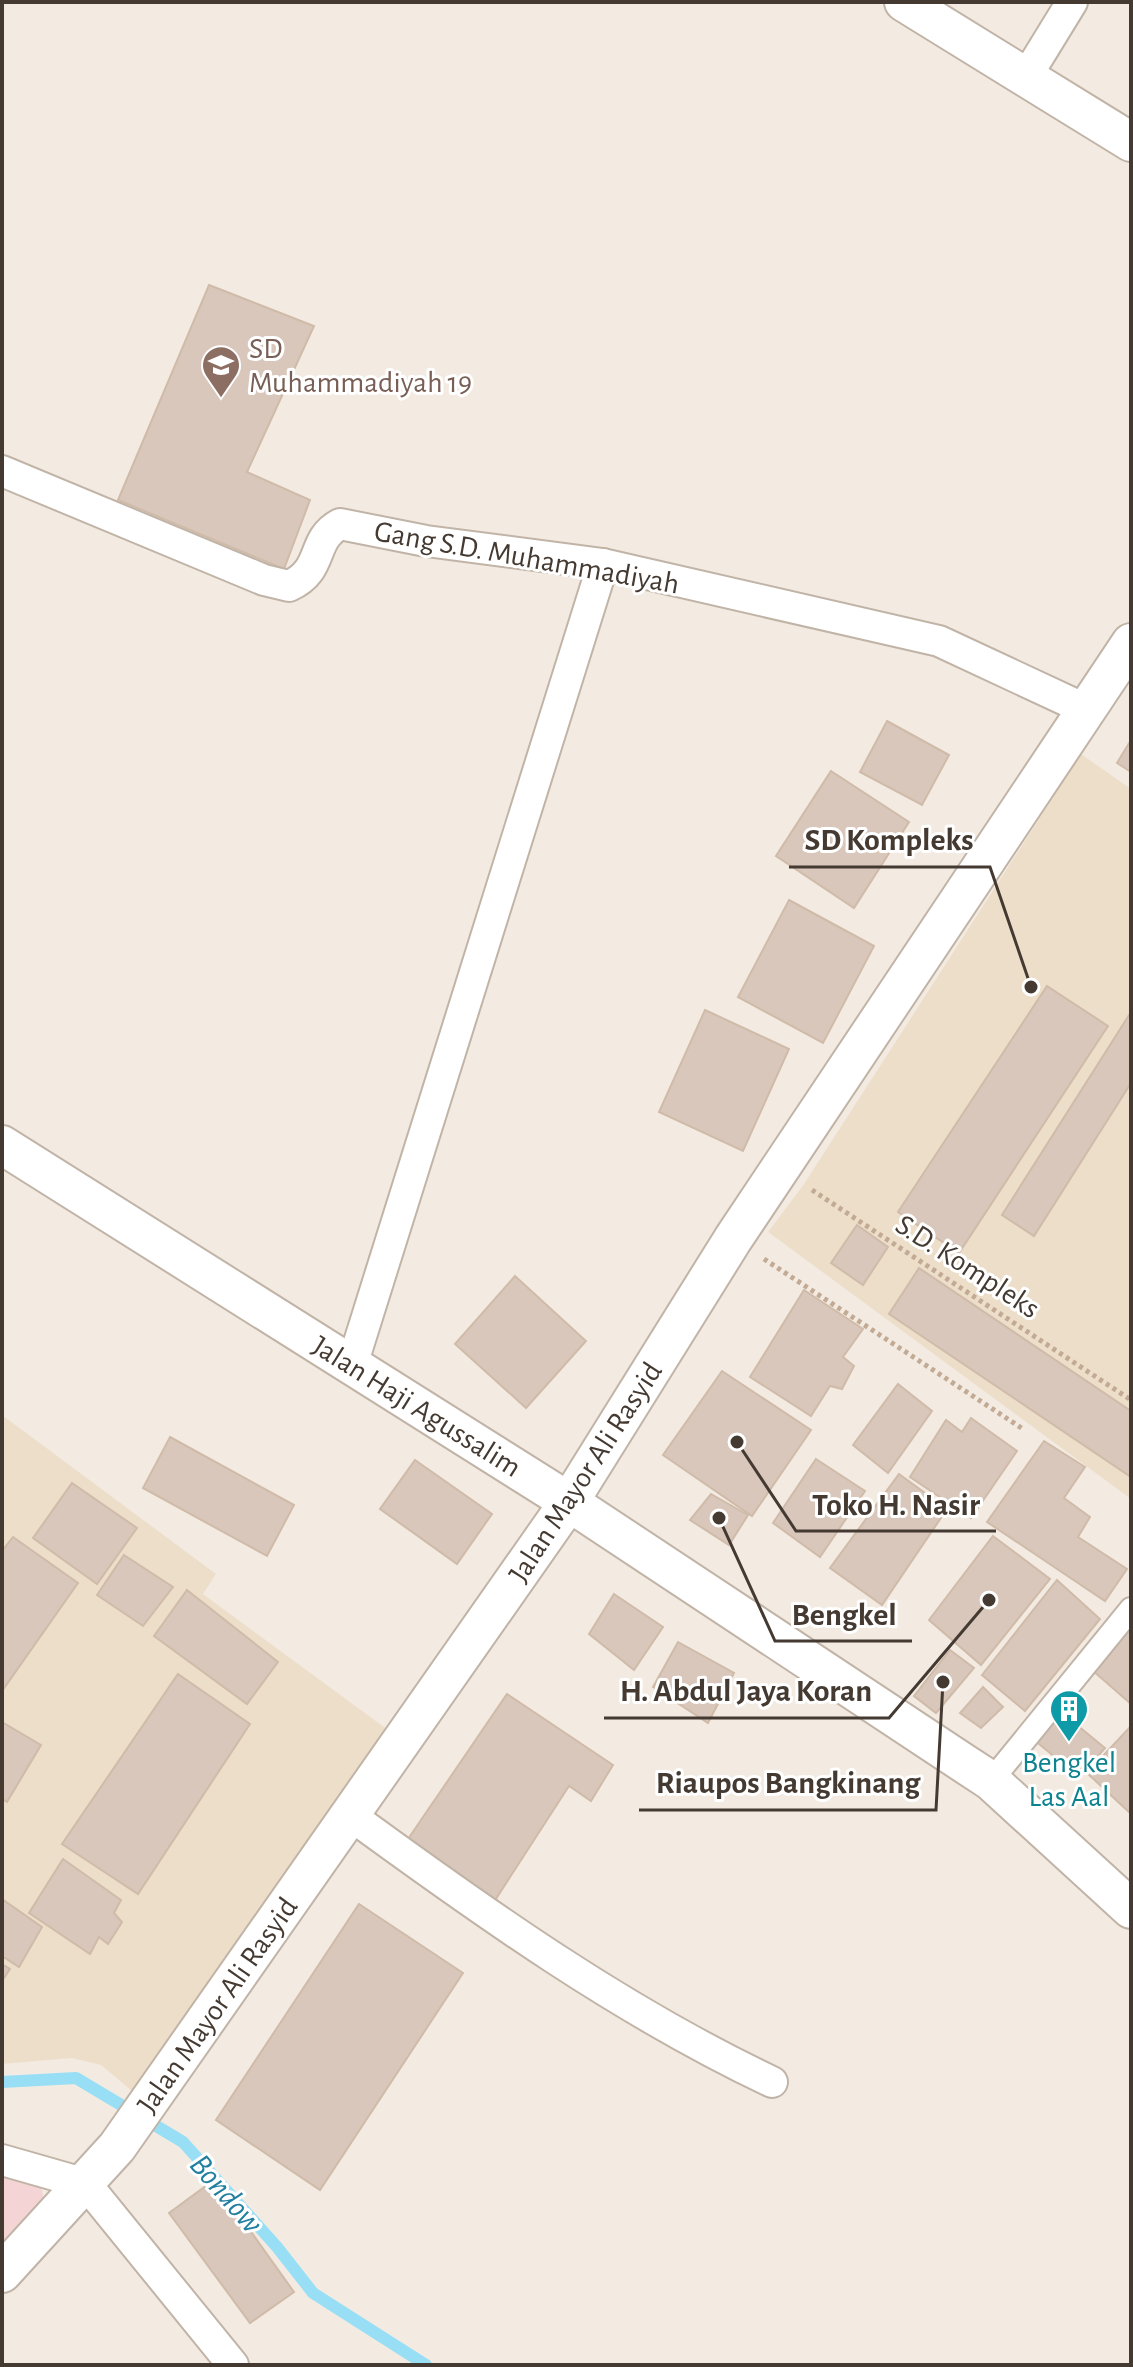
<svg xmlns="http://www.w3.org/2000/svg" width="1133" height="2367" viewBox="0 0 1133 2367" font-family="'Alegreya Sans',sans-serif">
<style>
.education{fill:#eddeca}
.medical{fill:#f5d4d5}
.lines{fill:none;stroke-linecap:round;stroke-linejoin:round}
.stream{stroke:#98dff6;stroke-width:12}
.building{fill:#d8c7ba;stroke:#d0bba9;stroke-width:2}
.pedestrian-casing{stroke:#c1b4a7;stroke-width:26}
.minor-casing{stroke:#c1b4a7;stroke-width:34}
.tertiary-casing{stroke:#c1b4a7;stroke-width:42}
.path{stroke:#c2aa94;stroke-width:5;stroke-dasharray:4 4;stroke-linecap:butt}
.pedestrian{stroke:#fff;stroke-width:22}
.minor{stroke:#fff;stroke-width:30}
.tertiary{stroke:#fff;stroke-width:38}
.labels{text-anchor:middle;stroke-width:6;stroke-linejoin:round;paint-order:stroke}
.education-label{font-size:30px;fill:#785e54;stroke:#fff;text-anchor:start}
.street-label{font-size:30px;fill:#443a32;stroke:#fff}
.culture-label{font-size:30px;fill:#0d838f;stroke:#fff}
.water-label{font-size:32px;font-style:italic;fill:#217f9f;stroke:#fff}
.leader{fill:none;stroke:#443a32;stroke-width:3}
.callout-dot{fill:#443a32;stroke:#fff;stroke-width:3}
.callout-label{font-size:32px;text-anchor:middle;font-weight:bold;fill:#443a32;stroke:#fff;stroke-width:6;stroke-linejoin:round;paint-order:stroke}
</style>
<rect width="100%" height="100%" fill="#f3ebe2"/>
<g class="education">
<polygon points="1081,754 1131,789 1131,1499 768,1232 804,1184"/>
<polygon points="2,1415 216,1574 203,1594 388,1730 138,2096 101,2065 72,2058 2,2064"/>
</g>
<polygon class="medical" points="2,2167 39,2179 46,2207 2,2255"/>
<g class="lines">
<polyline class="stream" points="2,2082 76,2078 183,2142 277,2247 313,2293 426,2365"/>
</g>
<g class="building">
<polygon points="209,285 314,326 247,472 310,500 284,569 118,500"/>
<polygon points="887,721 949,755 922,805 860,772"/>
<polygon points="1131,740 1131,772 1117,763"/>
<polygon points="831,771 909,822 854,908 776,856"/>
<polygon points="789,900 874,946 823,1043 738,997"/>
<polygon points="1047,986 1108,1026 959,1253 898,1212"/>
<polygon points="705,1010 789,1049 743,1151 659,1112"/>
<polygon points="1131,1012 1131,1083 1034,1236 1002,1215"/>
<polygon points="857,1225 888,1247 863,1285 831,1263"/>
<polygon points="919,1268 1131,1411 1131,1477 889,1314"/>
<polygon points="515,1276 586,1341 526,1408 455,1344"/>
<polygon points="804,1290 863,1329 843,1357 854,1366 842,1389 830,1386 811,1416 750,1377"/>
<polygon points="722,1371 811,1430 752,1516 663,1455"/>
<polygon points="898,1384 932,1411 888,1473 853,1445"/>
<polygon points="971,1418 1017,1451 971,1518 910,1477 946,1420 962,1432"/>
<polygon points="170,1437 294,1505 267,1556 143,1488"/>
<polygon points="1044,1441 1085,1467 1064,1498 1090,1517 1078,1537 1127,1569 1105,1601 987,1522"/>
<polygon points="816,1459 865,1491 820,1557 773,1523"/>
<polygon points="415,1460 492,1514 457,1564 380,1509"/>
<polygon points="899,1474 947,1509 882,1605 830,1568"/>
<polygon points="72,1483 137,1528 97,1584 33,1538"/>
<polygon points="711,1494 748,1515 729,1545 690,1520"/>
<polygon points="993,1536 1050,1579 981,1665 929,1620"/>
<polygon points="13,1537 78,1583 2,1691 2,1551"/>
<polygon points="124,1555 173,1587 143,1626 97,1595"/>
<polygon points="1057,1580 1100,1619 1025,1711 982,1675"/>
<polygon points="187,1590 278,1662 247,1704 154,1636"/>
<polygon points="614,1594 663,1627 634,1670 589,1634"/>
<polygon points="1130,1628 1131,1629 1131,1704 1092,1670"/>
<polygon points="678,1642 734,1673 708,1723 653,1687"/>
<polygon points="950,1650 974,1668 936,1713 914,1696"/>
<polygon points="178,1674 250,1724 138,1894 62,1844"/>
<polygon points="983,1687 1003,1707 981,1728 960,1713"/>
<polygon points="507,1694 613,1765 591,1801 569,1786 492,1905 406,1842"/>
<polygon points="1060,1711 1105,1748 1079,1777 1033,1739"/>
<polygon points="2,1722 41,1745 7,1802 2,1799"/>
<polygon points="1131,1726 1131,1814 1087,1773"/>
<polygon points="63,1859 121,1900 114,1913 122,1922 108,1944 99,1937 90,1954 29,1913"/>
<polygon points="2,1899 42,1927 19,1967 2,1956"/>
<polygon points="359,1904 463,1973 320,2190 216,2120"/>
<polygon points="2,1964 10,1969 2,1981"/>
<polygon points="214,2180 294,2292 250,2323 169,2213"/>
</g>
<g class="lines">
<defs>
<polyline id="pedestrian" points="991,1781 1131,1609"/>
<g id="minor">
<polyline points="1026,77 1072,2"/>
<path d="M2,471L264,580L289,586C325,570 310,540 340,524L426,541L603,564L939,641L1087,710"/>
<polyline points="352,1365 603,564"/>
<path d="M350,1815C484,1913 622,2011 772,2082"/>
<polyline points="2,2160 86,2184 233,2365"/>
</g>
<g id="tertiary">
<polyline points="904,2 1131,142"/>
<polyline points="2,1145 569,1502 965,1764 991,1781 1131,1909"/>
<polyline points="2,2273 117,2147 569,1502 733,1239 1131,643"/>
</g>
</defs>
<use href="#pedestrian" class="pedestrian-casing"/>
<use href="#minor" class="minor-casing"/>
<use href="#tertiary" class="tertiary-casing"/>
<g class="path">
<polyline points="812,1190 1131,1400"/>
<polyline points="764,1259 1023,1429"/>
</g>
<use href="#pedestrian" class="pedestrian"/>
<use href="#minor" class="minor"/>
<use href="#tertiary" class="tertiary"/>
</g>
<defs>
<symbol id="school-pin" viewBox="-11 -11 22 30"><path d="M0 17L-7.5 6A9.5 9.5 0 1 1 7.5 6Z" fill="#8d6e63" stroke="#fff"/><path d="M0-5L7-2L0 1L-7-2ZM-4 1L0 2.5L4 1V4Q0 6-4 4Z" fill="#fff"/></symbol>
<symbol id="building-pin" viewBox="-11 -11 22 30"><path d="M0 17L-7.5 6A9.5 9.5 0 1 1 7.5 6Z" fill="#0f9aa8" stroke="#fff"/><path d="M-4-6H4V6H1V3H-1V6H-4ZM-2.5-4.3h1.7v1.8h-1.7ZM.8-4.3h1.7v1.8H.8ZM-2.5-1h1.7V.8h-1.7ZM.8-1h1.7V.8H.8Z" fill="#fff"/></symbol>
</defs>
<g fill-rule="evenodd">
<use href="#school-pin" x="199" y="343" width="44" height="60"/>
<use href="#building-pin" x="1047" y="1687" width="44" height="60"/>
</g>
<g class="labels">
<g class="education-label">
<text x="249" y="358">SD<tspan x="249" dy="34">Muhammadiyah 19</tspan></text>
</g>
<g class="street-label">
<text transform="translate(527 557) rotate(10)" y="10">Gang S.D. Muhammadiyah</text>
<text transform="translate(968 1266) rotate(33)" y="10">S.D. Kompleks</text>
<text transform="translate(417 1406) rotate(32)" y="10">Jalan Haji Agussalim</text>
<text transform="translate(585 1472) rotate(-57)" y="10">Jalan Mayor Ali Rasyid</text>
<text transform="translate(217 2005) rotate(-55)" y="10">Jalan Mayor Ali Rasyid</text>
</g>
<g class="culture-label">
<text x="1069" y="1772">Bengkel<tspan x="1069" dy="34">Las Aal</tspan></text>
</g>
<g class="water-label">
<text transform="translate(227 2193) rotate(49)" y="11">Bondow</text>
</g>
</g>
<path class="leader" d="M1031 987L990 867H789M737 1442L796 1531H996M719 1518L775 1641H912M989 1600L889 1718H604M943 1682L936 1810H639"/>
<g class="callout-dot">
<circle cx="1031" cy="987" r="8"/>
<circle cx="737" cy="1442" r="8"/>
<circle cx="719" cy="1518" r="8"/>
<circle cx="989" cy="1600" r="8"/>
<circle cx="943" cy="1682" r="8"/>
</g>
<g class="callout-label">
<text x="889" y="850">SD Kompleks</text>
<text x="896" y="1515">Toko H. Nasir</text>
<text x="844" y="1625">Bengkel</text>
<text x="746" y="1701">H. Abdul Jaya Koran</text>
<text x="788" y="1793">Riaupos Bangkinang</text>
</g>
<rect width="1133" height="2367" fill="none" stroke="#443a32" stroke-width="8"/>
</svg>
